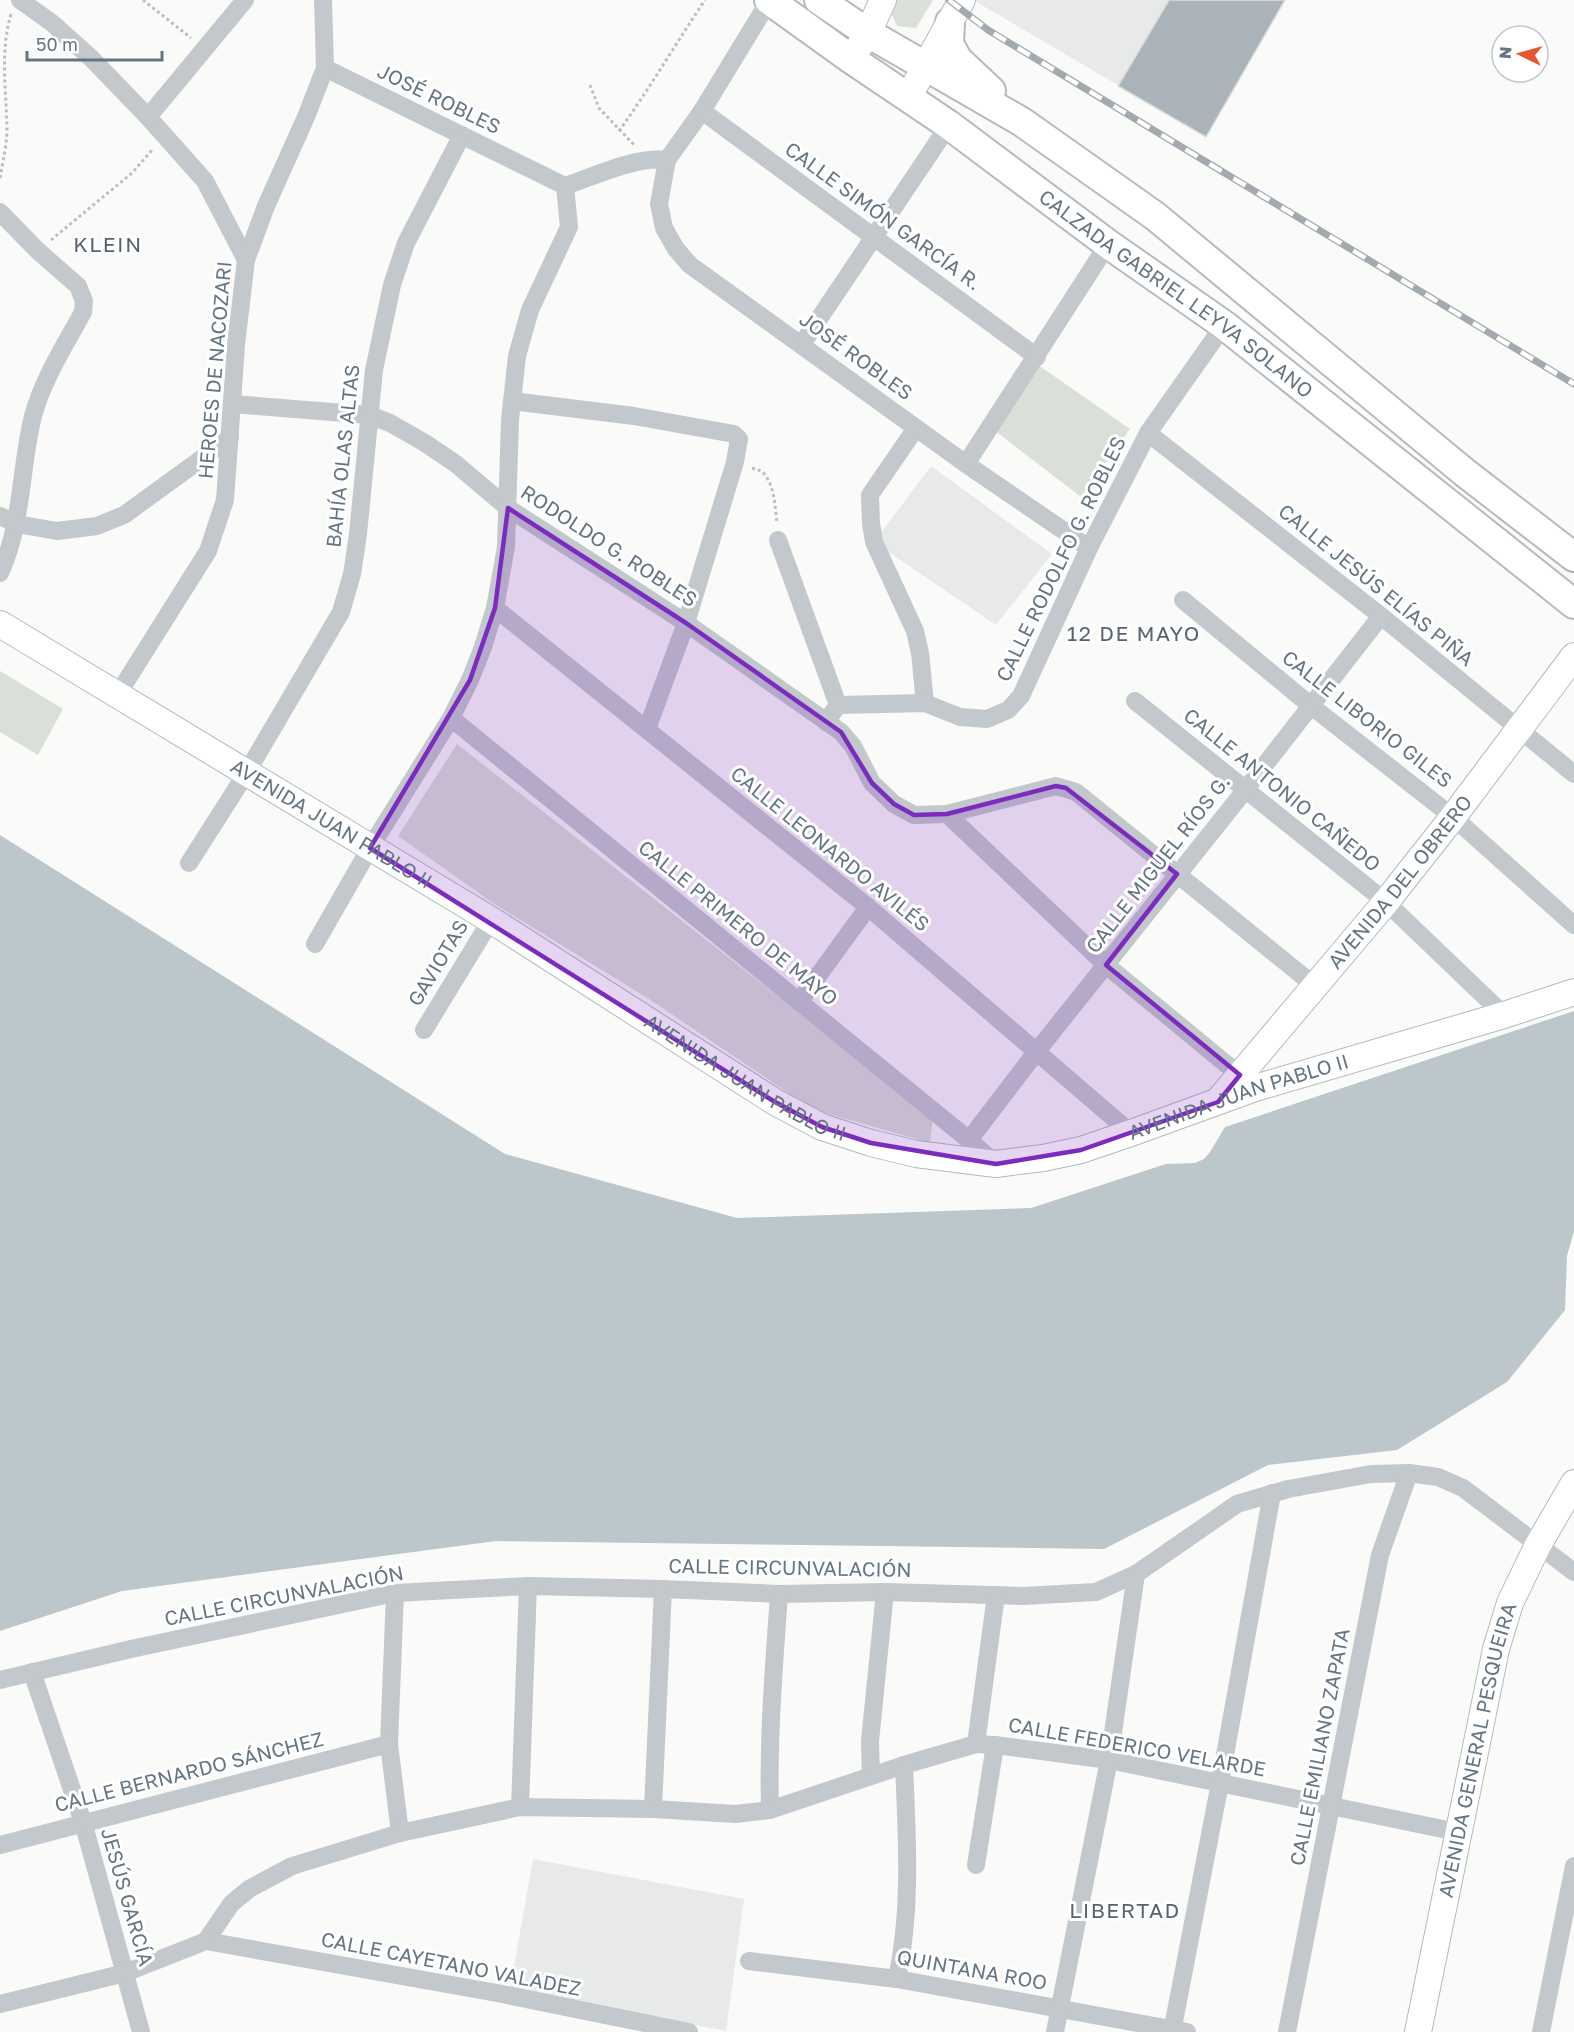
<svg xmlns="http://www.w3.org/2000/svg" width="1574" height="2032" viewBox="0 0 1574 2032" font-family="'Golos Text',sans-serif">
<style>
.built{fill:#e8e9e9}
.green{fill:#dadfd7}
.water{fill:#bbc7cb}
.building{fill:#aab3b9;stroke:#dcdcda;stroke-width:1.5}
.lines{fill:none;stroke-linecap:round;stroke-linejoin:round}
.secondary-casing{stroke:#b3babf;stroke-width:28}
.primary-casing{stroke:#b5babe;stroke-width:32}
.path{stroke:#bbbfc2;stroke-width:3;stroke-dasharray:3 3;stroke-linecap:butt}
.street{stroke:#c3c8cc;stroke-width:18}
.secondary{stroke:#fff;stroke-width:26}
.primary{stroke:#fff;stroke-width:28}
.rail-casing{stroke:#a2aab0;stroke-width:7}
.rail{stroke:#fff;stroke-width:4.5;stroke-dasharray:14;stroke-linecap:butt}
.marked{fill:#7b2cbf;fill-opacity:0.2;stroke:#7b2cbf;stroke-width:4.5;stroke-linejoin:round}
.labels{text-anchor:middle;stroke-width:6;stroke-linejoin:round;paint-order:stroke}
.street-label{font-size:20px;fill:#657683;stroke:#fff}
.neighbourhood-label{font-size:21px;letter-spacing:1.5px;fill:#57646e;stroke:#fff}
</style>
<rect width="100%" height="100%" fill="#fafaf8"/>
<g class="built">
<polygon points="973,0 1285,0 1206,137"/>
<polygon points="931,466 1052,554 996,625 874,542"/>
<polygon points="533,1859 744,1899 726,2031 510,1989"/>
</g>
<g class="green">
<polygon points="895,0 933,0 916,28 897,26 891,13"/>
<polygon points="1034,362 1130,429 1081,497 990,427"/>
<polygon points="0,671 63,709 38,755 0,732"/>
<polygon points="457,744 933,1118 930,1143 812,1109 649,999 493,903 398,836"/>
</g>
<polygon class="water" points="0,835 505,1154 737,1218 1031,1208 1166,1164 1195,1163 1204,1159 1210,1152 1225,1127 1574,1011 1574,1231 1567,1256 1565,1310 1507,1382 1397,1450 1268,1465 1104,1549 496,1541 122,1591 0,1631"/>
<polygon class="building" points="1169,0 1285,0 1206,137 1118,86"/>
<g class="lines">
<defs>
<g id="secondary">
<polyline points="851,59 868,33 883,0"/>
<polyline points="909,96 962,0"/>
<path id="s1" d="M0,624L491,920L775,1102L822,1127L871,1143L916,1154L996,1164L1043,1158L1081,1150L1131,1133L1255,1088L1504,1015L1574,992"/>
<path id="s2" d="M1218,1101L1386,902L1453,817L1574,656"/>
<path id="s3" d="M1418,2032L1496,1649L1510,1603L1538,1545L1574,1483"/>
</g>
<g id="primary">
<path id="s4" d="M769,0L851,59L949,125L1108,244L1224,325L1574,604"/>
<polyline points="819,0 868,33 1022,122 1155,216 1464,472 1574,557"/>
<polyline points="950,22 949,44 958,60 991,91"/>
</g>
</defs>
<use href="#secondary" class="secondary-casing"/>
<use href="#primary" class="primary-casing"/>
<g class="path">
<polyline points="143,0 191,38"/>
<polyline points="590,85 599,108 635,146"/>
<path d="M619,131C650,88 676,43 705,0"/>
<path d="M0,178C3,161 7,144 7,127C6,88 0,52 11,14"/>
<polyline points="51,240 132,173 153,149"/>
<path d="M752,468C757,470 762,470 765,475C775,488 775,508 777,523"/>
</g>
<g class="street">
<polyline points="20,0 52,23 91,58 148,117 205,181 246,260"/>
<polyline points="769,1 702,111 667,160 659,204 664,228 676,249 690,265 966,464 1089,548"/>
<polyline points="325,68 565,186"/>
<polyline points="702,111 1037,357"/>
<polyline points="148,117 245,0"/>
<path d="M0,212L38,251L78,286L84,301L83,312C65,345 43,379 33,416C20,468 23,523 0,573"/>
<polyline points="802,344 949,125"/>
<polyline points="512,401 634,416 734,434 739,439 735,462 686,623 647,729"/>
<polyline points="233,404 369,415 390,423 425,443 456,464 508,508 686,623 841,732 853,746 872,783 894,804 914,815 947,814 1056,786 1076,792 1315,986"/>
<polyline points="916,428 870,495 871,523 874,542 915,631 920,653 925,703"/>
<polyline points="1148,433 1381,616 1574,774"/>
<polyline points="966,464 1108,244"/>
<polyline points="0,516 17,524 57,531 97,526 124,515 230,438"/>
<polyline points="778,540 838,705"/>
<polyline points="1183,600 1310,705 1453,817 1574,925"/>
<polyline points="495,608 868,907 1131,1133"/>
<polyline points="118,694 208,551 225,500 236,345 246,260 266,206 306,117 325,68 323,0"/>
<polyline points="1135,701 1386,902 1504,1015"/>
<polyline points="451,718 969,1140 996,1164"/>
<polyline points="826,722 838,705 925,703 960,717 987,719 1008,710 1021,696 1089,548 1148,433 1224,325"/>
<polyline points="947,814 1106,965 1248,1082"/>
<polyline points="189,863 247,772 341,612 352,574 358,534 374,370 392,285 406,243 462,135"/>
<path d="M315,944L370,848L451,718L470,680L483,647L495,608L506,547L510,420L517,356L530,310L569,227L565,186C595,176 636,156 667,160"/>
<polyline points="799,1002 868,907"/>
<polyline points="424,1030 491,920"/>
<polyline points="969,1140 1037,1051 1246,789 1381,616"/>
<polyline points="395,1593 389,1744 400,1833"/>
<polyline points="32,1672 83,1822 141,2032"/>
<polyline points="0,1680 131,1649 395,1593 528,1586 663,1589 779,1594 885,1592 1023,1596 1096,1592 1136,1574 1237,1504 1288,1489 1371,1474 1409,1473 1438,1477 1463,1488 1574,1572"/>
<polyline points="976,1744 996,1595"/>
<polyline points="871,1776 870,1741 885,1592"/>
<polyline points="520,1807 528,1586"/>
<polyline points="653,1809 663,1589"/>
<path d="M770,1810C768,1737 774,1666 779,1594"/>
<polyline points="0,1845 389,1744"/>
<polyline points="976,1865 995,1745"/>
<polyline points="206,1941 231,1904 249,1889 292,1866 400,1833 520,1807 653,1809 735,1814 770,1810 904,1765 976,1744 995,1745 1109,1760 1457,1832"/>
<polyline points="206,1941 497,1993 689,2032"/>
<polyline points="749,1961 897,1979 1187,2032"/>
<path d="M897,1979C912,1908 907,1837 904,1765"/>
<polyline points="0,2004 125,1973 206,1941"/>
<polyline points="1055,2032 1109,1760 1136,1574"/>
<polyline points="1172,2032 1220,1783 1272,1493"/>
<polyline points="1287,2032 1380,1555 1409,1473"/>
<polyline points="1541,2032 1574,1866"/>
</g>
<use href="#secondary" class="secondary"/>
<use href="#primary" class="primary"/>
<defs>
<polyline id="rail" points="949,0 988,30 1574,384"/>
</defs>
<use href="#rail" class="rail-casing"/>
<use href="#rail" class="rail"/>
</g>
<path class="marked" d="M508,508L686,623L841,732L872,783L894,804L914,815L947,814L1056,786L1066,788L1177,874L1106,965L1240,1075L1218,1102L1081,1150L996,1164L871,1143L822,1127L775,1102L370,848L470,680L495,608Z"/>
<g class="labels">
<g class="street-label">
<text transform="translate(439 99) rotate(26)" y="7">JOSÉ ROBLES</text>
<text transform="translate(883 216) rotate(36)" y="7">CALLE SIMÓN GARCÍA R.</text>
<text dy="7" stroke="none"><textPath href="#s4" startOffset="502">CALZADA GABRIEL LEYVA SOLANO</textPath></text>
<text transform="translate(856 356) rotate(36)" y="7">JOSÉ ROBLES</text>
<text transform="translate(215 370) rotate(-85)" y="7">HEROES DE NACOZARI</text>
<text transform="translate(343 456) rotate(-84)" y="7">BAHÍA OLAS ALTAS</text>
<text transform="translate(609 546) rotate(33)" y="7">RODOLDO G. ROBLES</text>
<text transform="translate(1061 559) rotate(-64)" y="7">CALLE RODOLFO G. ROBLES</text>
<text transform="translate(1376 585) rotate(39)" y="7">CALLE JESÚS ELÍAS PIÑA</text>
<text transform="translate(1367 719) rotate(38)" y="7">CALLE LIBORIO GILES</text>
<text transform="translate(1282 790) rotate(39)" y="7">CALLE ANTONIO CAÑEDO</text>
<text dy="7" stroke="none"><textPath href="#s1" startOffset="387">AVENIDA JUAN PABLO II</textPath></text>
<text transform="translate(830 849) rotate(39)" y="7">CALLE LEONARDO AVILÉS</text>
<text transform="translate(1158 864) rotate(-52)" y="7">CALLE MIGUEL RÍOS G.</text>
<text dy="7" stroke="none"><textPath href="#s2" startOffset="285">AVENIDA DEL OBRERO</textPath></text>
<text transform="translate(738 923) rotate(39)" y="7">CALLE PRIMERO DE MAYO</text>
<text transform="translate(438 963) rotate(-59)" y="7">GAVIOTAS</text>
<text dy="7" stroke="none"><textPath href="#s1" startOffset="873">AVENIDA JUAN PABLO II</textPath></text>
<text dy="7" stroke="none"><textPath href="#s1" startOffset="1395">AVENIDA JUAN PABLO II</textPath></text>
<text transform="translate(790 1568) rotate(1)" y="7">CALLE CIRCUNVALACIÓN</text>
<text transform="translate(284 1596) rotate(-11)" y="7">CALLE CIRCUNVALACIÓN</text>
<text transform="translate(1137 1747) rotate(10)" y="7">CALLE FEDERICO VELARDE</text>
<text transform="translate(1320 1747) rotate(-79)" y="7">CALLE EMILIANO ZAPATA</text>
<text dy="7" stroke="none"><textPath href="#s3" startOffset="288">AVENIDA GENERAL PESQUEIRA</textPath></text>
<text transform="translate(189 1772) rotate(-14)" y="7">CALLE BERNARDO SÁNCHEZ</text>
<text transform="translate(127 1897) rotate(74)" y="7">JESÚS GARCÍA</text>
<text transform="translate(451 1964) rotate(11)" y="7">CALLE CAYETANO VALADEZ</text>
<text transform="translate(972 1970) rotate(10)" y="7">QUINTANA ROO</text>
</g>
<g class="neighbourhood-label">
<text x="108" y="252">KLEIN</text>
<text x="1134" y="641">12 DE MAYO</text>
<text x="1125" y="1918">LIBERTAD</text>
</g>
</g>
<g transform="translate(1520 54) rotate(275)"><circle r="28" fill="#ffffff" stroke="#c1c8cd" stroke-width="1.5"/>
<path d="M0-4.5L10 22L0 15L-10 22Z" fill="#e4572e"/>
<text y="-9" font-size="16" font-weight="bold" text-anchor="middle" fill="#657683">N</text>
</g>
<path d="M27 51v9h135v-9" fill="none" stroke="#657683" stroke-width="3"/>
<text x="36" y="51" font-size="18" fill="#657683" stroke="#ffffff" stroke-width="4.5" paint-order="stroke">50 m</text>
</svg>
